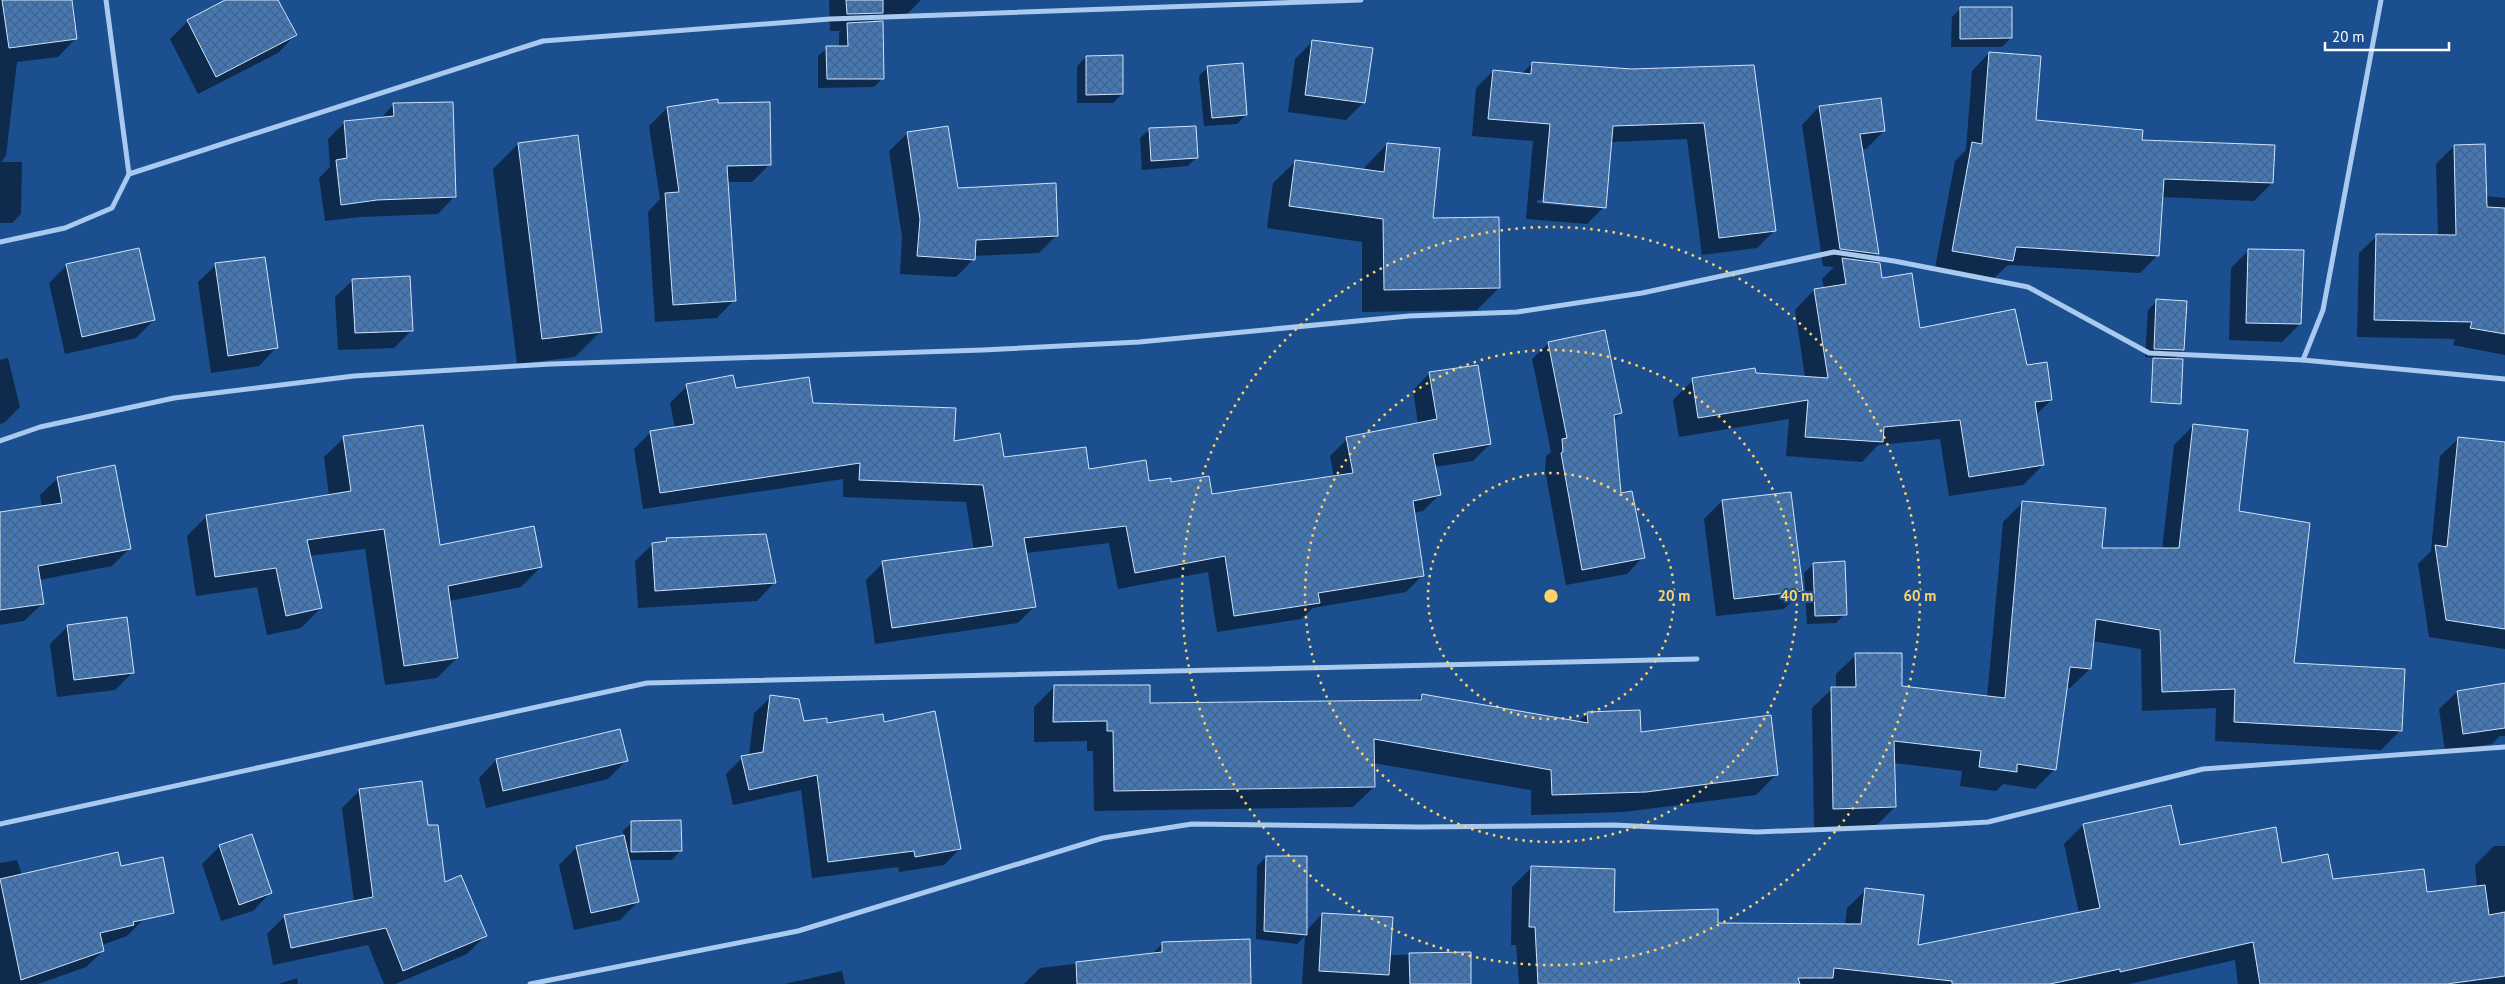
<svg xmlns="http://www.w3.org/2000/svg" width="2505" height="984" viewBox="0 0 2505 984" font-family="'PT Sans',sans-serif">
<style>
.shadow{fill:#0007;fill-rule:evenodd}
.building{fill:url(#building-cross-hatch);stroke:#cfe3fa}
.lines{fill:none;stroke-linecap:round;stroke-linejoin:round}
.street{stroke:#a9c9ee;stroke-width:5}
.ring{fill:none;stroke:#ffd166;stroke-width:2.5;stroke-dasharray:2.5 5}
.centre{fill:#ffd166;stroke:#1b4f8f;stroke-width:2.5}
.ring-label{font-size:15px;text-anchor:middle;font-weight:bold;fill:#ffd166;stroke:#1b4f8f;stroke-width:4;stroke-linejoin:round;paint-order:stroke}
</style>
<defs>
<pattern id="building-cross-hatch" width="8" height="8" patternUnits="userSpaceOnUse" patternTransform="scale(1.25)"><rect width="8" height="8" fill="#4478b7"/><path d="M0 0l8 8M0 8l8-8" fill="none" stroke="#486282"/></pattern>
</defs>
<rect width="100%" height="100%" fill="#1b4f8f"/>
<g class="shadow">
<polygon points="0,0 71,0 75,39 58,57 17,62 6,156 1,162 22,162 21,214 12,223 0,223"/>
<polygon points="228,0 277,0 295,35 278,53 198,94 170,39 188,21"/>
<polygon points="829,0 921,0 905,16 877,16 871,23 882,79 874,87 818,88 818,56 827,48 839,47 839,33 841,31 830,31"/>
<polygon points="1961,8 2011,38 2002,47 1951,47 1952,17"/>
<polygon points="1313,41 1364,102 1346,120 1288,112 1295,59"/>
<polygon points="1989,53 2034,121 2141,141 2272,183 2254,201 2162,197 2158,255 2140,273 2008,265 1994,278 1935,268 1955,161 1966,150 1972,71"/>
<polygon points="1086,57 1122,94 1113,103 1077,103 1077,66"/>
<path d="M1533,63L1632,70L1753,66L1774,231L1757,248L1702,255L1687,139L1611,142L1604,207L1587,224L1526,219L1533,141L1472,136L1476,88L1493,71L1521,74ZM1537,200L1591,205V208L1537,203Z"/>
<polygon points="1208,67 1246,115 1237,124 1204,126 1199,76"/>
<polygon points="716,101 717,104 770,164 752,182 727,182 734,300 717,318 655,322 648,212 660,199 649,126 667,108"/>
<polygon points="394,104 454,197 438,214 360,217 325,221 319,178 330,167 328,139 345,122 380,119"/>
<polygon points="1819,107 1884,131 1866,149 1861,149 1877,254 1868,263 1919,330 2026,366 2051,400 2036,415 2043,465 2023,485 1949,496 1940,439 1878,445 1862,462 1786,456 1789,419 1679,437 1673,400 1693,380 1755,374 1805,377 1795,310 1814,290 1824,288 1822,279 1834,267 1823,266 1802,125"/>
<polygon points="947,127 957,189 1057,235 1039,253 974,256 973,260 956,277 900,274 902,237 889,151 907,134"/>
<polygon points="1149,130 1197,157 1188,166 1142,170 1140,138"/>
<polygon points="518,144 600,332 575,357 517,364 493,169"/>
<polygon points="1387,144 1431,219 1499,288 1477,310 1362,312 1362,242 1267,228 1273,183 1296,161 1365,171 1365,167"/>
<polygon points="2454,146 2485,196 2505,198 2505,355 2453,345 2455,339 2357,337 2359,253 2377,236 2438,236 2436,164"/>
<polygon points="2249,250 2300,324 2282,342 2229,340 2231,268"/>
<polygon points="67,265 154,320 136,338 65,354 49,283"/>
<polygon points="216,265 276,348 259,366 211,373 198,282"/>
<polygon points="353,280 412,330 394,348 338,350 335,297"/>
<polygon points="2157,301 2183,350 2174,359 2145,357 2148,310"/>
<polygon points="1549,343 1620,413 1614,420 1620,494 1643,557 1627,574 1566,585 1545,470 1546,456 1551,452 1532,359"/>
<polygon points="8,358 20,407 4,423 0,424 0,360"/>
<polygon points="1430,373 1490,444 1473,461 1434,467 1440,494 1423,511 1413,513 1423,575 1406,592 1313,608 1301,619 1217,632 1208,572 1118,589 1109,543 1026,553 1035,606 1018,623 875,644 866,580 883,563 974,550 966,502 843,497 843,479 643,509 634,449 651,432 675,428 670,403 687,386 735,390 812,404 953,442 1002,458 1088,470 1148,483 1170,483 1211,495 1334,477 1330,456 1347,439 1418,424 1413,390"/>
<polygon points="2193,426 2237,512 2292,664 2401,730 2381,750 2215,741 2216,708 2142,711 2141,649 2092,641 2090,669 2070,688 2066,688 2055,769 2035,789 2003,784 1996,791 1960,786 1962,771 1893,763 1895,807 1875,827 1814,828 1812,708 1832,689 1836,689 1836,674 1856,655 1901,688 1987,698 2003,522 2023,502 2101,549 2162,550 2174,445"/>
<polygon points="344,438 438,547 541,567 521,587 449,601 457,658 437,678 385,685 365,549 309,556 321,608 301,628 267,635 257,587 196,596 187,536 207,516 329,496 324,457"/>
<polygon points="2458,439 2505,443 2505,649 2429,637 2418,564 2431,551 2440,456"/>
<polygon points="58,478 130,548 112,566 39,580 42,604 24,621 0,625 0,513 42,507 40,495"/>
<polygon points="1722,501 1802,591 1784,609 1716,616 1704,519"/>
<polygon points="667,539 774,583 757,601 638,608 635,561 653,544 663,543"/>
<polygon points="1813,564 1845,614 1836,623 1807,624 1804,573"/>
<polygon points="68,626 133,672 115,690 57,697 50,644"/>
<polygon points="2505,685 2505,736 2500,736 2492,744 2445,751 2439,709 2457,692"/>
<polygon points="1054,687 1149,705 1416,701 1422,695 1578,722 1588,713 1640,733 1777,774 1756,795 1624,812 1531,815 1531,790 1373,763 1374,787 1353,807 1094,811 1093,751 1087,751 1087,741 1034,742 1034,707"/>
<polygon points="771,697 803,722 883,723 960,849 944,865 899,872 898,867 812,878 801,790 733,805 726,774 742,758 749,756 754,713"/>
<polygon points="619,731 626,761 608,779 486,808 479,778 496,760"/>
<polygon points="360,790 427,827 444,883 485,936 467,954 395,984 384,984 368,945 273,965 267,934 285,916 354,902 342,808"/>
<polygon points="632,822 680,851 672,860 629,860 638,902 620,920 574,930 559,865 577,847 623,837 623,831"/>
<polygon points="2083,825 2179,846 2281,865 2332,881 2425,893 2477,887 2475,865 2494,846 2505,846 2505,984 2238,984 2235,960 2129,984 1519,984 1516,945 1511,945 1512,887 1531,868 1612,913 1717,924 1845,925 1847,908 1866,890 1916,946 2079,913 2064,844"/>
<polygon points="220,846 270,893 253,911 221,921 202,864"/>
<polygon points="1266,857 1306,931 1322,914 1389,955 1469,954 1470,984 1302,984 1305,936 1297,944 1256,939 1257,866"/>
<polygon points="17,860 22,875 120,868 144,919 127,936 102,945 103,951 86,967 38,984 0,984 0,863"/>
<polygon points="1163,943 1249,984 1024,984 1040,968 1151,955"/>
<polygon points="842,971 845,984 785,984"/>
<polygon points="297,978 298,984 279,984"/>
</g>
<g class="building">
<polygon points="2,0 72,0 77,39 9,48"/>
<polygon points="225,0 278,0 297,35 216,77 187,20"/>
<polygon points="846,0 883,0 883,13 847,14"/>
<polygon points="1960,7 2012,7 2012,38 1960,39"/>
<polygon points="883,21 884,79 827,79 826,46 848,46 847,23"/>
<polygon points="1312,40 1373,48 1365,103 1305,95"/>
<polygon points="1989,52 2041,56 2036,120 2143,130 2142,140 2275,145 2273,183 2164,179 2159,256 2016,247 2013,261 1952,251 1972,142 1982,144"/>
<polygon points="1123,55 1123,94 1086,95 1086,56"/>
<polygon points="1532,62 1632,69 1754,65 1776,231 1719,238 1704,123 1613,126 1606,208 1543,202 1550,124 1488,119 1493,70 1531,74"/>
<polygon points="1243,63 1247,115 1212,118 1207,66"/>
<polygon points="1881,98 1885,131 1860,134 1879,254 1840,249 1819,106"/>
<polygon points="718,99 718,103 770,102 771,165 727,166 736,301 673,305 665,193 679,192 667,107"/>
<polygon points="453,102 456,197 377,200 341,205 336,160 347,158 344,121 394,116 393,103"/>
<polygon points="948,126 958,188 1056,183 1058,236 976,240 975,260 917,256 920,219 907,132"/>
<polygon points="1196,126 1198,158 1151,161 1149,128"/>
<polygon points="578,135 602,332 542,339 518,143"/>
<polygon points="1387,143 1440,148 1433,218 1499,217 1500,288 1384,290 1383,219 1289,206 1295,160 1384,172"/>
<polygon points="2485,144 2487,207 2505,208 2505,334 2470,328 2472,322 2374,320 2376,234 2456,235 2454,145"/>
<polygon points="139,248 155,320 82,337 66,264"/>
<polygon points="2248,249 2304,250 2301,324 2246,323"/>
<polygon points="265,257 278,348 228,356 215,263"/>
<polygon points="1842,258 1880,263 1882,278 1912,273 1920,328 2015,309 2027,365 2047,362 2052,400 2035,402 2044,465 1969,477 1960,420 1884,427 1883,442 1805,437 1808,400 1698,418 1692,378 1755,368 1756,373 1828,378 1814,289 1846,284"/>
<polygon points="410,276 413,331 355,333 352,279"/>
<polygon points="2156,299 2187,301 2184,350 2154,349"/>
<polygon points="1605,330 1622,413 1614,415 1621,493 1632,491 1645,558 1582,570 1561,453 1563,452 1562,439 1567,438 1548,342"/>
<polygon points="2153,358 2183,359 2181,404 2151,402"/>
<polygon points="1478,365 1491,444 1433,454 1441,495 1413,501 1424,576 1318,593 1320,603 1234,616 1225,556 1135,573 1126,526 1024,538 1036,607 892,628 882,561 993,546 983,485 859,480 860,463 660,493 650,431 694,424 686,384 733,375 736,388 809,377 813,403 956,408 954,441 1000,433 1004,457 1086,447 1089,469 1146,460 1149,481 1171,478 1171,482 1209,476 1212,494 1353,473 1346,437 1437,419 1429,372"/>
<polygon points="2193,424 2248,430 2239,511 2310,523 2294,663 2405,669 2402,731 2234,722 2235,689 2162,692 2160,630 2096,619 2091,669 2070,667 2056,770 2017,764 2017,772 1979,767 1981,751 1894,741 1896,807 1833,809 1831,687 1856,687 1855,653 1902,653 1902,686 2005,698 2022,501 2106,508 2102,548 2179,548"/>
<polygon points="423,425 440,545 534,526 542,567 448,586 458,658 404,666 384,529 307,540 322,608 286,616 276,568 215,577 206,515 351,491 343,436"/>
<polygon points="2458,437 2505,442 2505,629 2446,620 2435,545 2447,547"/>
<polygon points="115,465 131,549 38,566 44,604 0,610 0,512 62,503 57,477"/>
<polygon points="1791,492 1803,591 1734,599 1722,500"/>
<polygon points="766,534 776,583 655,591 652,543 667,541 666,538"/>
<polygon points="1845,561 1847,615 1815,616 1813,563"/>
<polygon points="127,617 134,673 74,680 67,625"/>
<polygon points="2505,683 2505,728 2463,734 2457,691"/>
<polygon points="1054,685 1150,685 1150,703 1421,700 1422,694 1588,723 1587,712 1640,710 1641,732 1771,715 1778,775 1646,792 1552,795 1551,770 1374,739 1375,787 1114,791 1113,731 1107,731 1107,721 1053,722"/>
<polygon points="770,695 799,699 804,721 827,718 827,723 883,714 884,722 935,711 961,849 915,857 914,851 828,862 817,775 749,790 741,756 763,752"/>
<polygon points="620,729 628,761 503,791 496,759"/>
<polygon points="422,781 428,825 438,825 445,882 461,875 487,936 403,971 386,928 291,948 284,915 373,897 359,789"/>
<polygon points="2171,805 2180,845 2276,827 2282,863 2328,854 2333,879 2424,869 2427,892 2485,885 2489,915 2505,912 2505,976 2447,984 2260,984 2253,942 2120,972 2120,969 2050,984 1952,984 1952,981 1834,968 1833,978 1798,978 1800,984 1538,984 1535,927 1529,927 1531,866 1615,869 1614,912 1718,909 1718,923 1861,924 1865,888 1924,895 1918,945 2100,908 2083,824"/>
<polygon points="681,820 682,851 631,852 631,821"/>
<polygon points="252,834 272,893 239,905 219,845"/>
<polygon points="624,835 639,902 591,913 576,846"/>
<polygon points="118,852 121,866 163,857 174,913 133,922 134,925 100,933 104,951 21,980 0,879"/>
<polygon points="1266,856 1307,856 1307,935 1264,931"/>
<polygon points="1322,913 1393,917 1389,975 1319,971"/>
<polygon points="1250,939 1251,984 1077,984 1076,962 1162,952 1162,942"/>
<polygon points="1471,952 1471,984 1410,984 1409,953"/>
</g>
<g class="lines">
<g class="street">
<polyline points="129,174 543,41 830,19 1361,0"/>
<polyline points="0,242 65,228 112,208 129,174 106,0"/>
<polyline points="2303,360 2323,310 2381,0"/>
<polyline points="0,441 40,427 174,398 354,376 551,364 983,350 1139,342 1409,316 1517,312 1642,293 1834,252 1894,261 2028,287 2149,353 2303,360 2505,379"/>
<polyline points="0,824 647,683 1697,659"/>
<polyline points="530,984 798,931 1103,838 1192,824 1420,827 1614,825 1757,832 1937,825 1988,822 2203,769 2505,747"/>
</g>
</g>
<g class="ring">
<circle cx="1551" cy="596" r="123"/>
<circle cx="1551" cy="596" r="246"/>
<circle cx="1551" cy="596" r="369"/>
</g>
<circle cx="1551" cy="596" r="8" class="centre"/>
<g class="ring-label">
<text x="1674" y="601">20 m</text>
<text x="1797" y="601">40 m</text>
<text x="1920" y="601">60 m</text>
</g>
<path d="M2325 42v8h124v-8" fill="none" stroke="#ffffff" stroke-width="2.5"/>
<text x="2332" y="42" font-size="15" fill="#ffffff" stroke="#1b4f8f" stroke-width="4" paint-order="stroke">20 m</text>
</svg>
